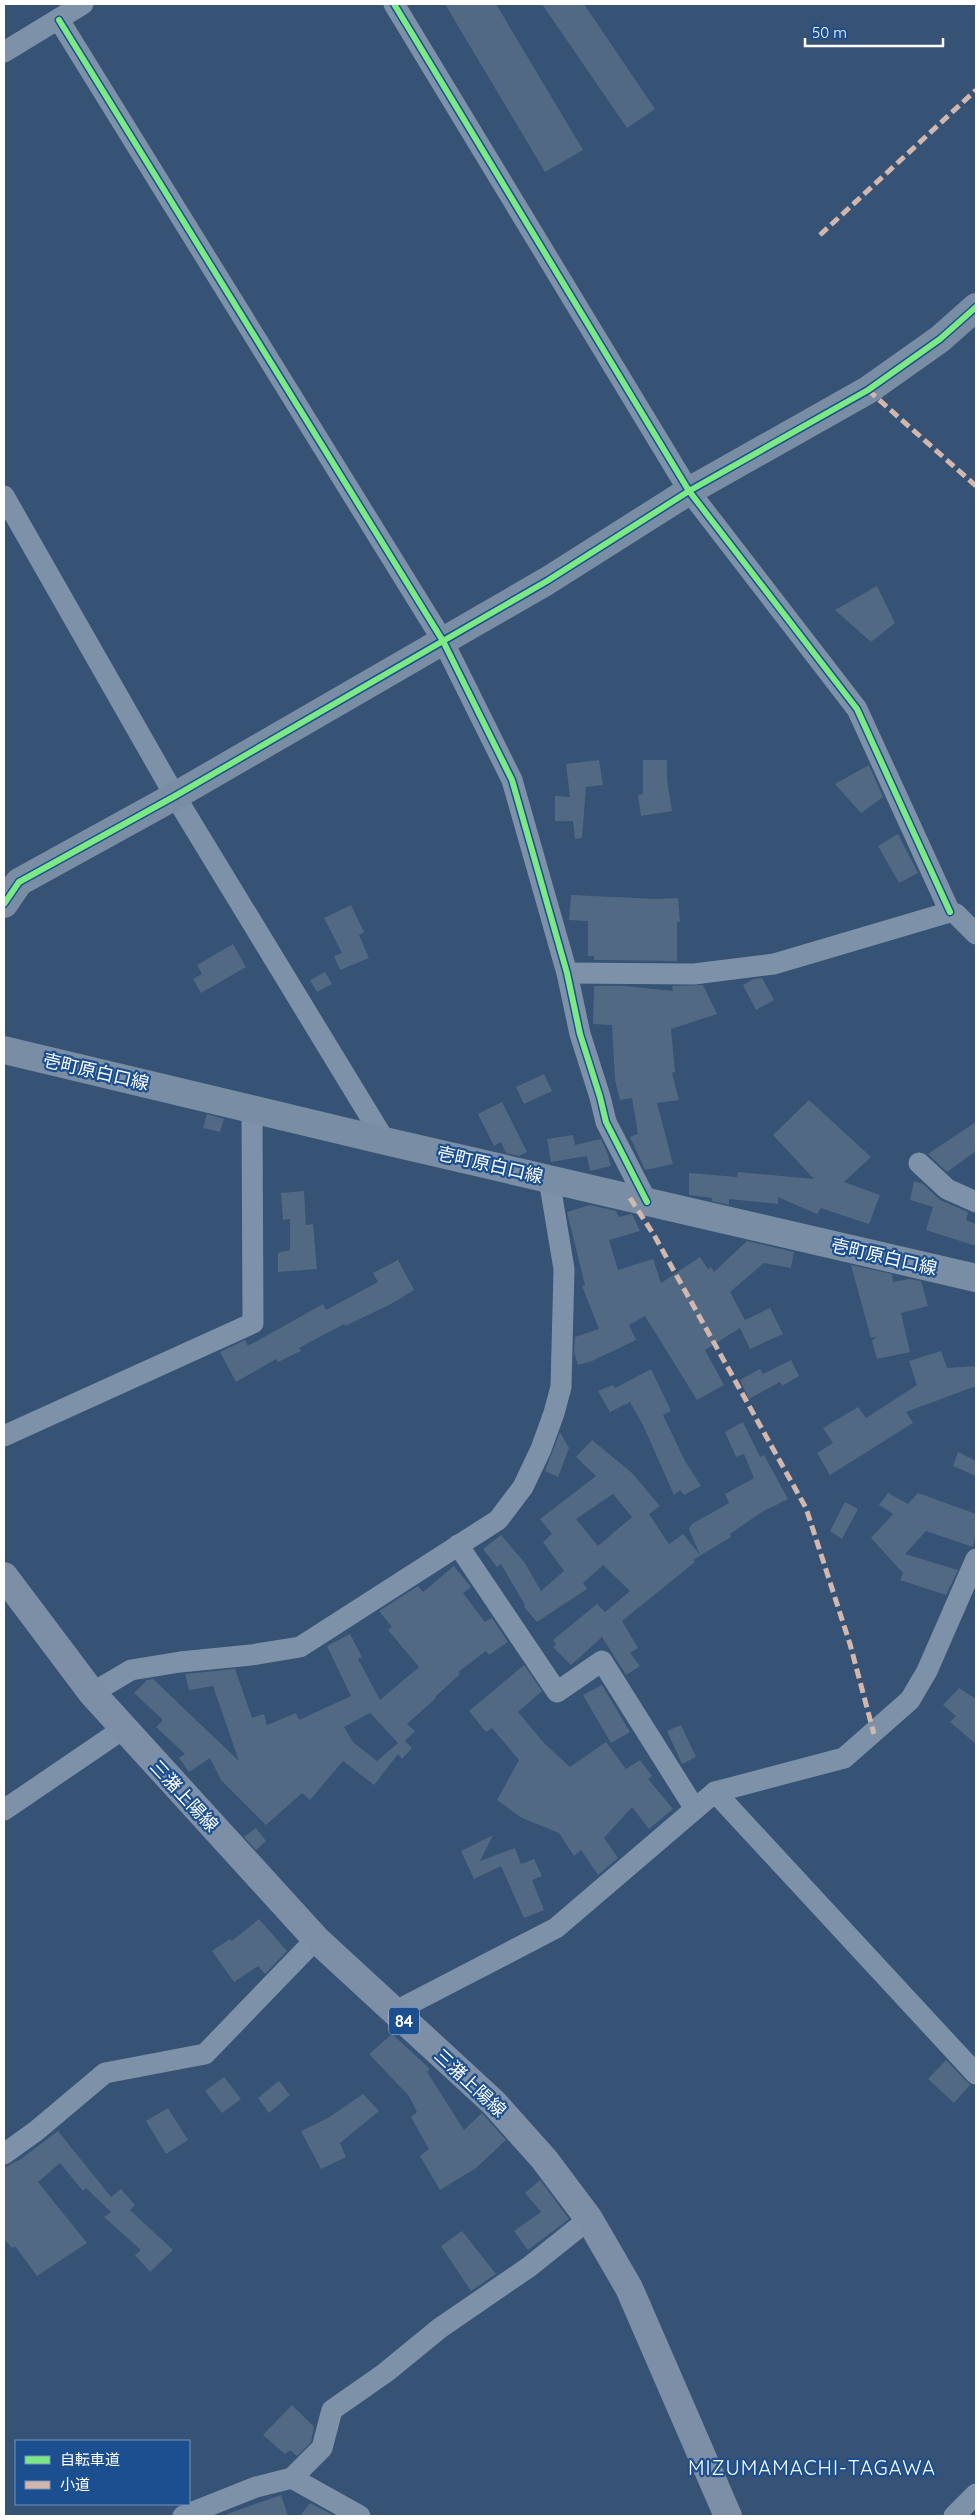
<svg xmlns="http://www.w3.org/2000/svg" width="980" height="2520" viewBox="0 0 980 2520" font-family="Quicksand,'Noto Sans JP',sans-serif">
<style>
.building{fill:#526984;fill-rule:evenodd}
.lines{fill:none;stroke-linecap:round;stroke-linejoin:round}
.street{stroke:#7d92a8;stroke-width:21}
.secondary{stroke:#798da4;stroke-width:28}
.primary{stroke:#7d8ea7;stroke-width:28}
.quiet{stroke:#d1b7ad;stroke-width:5;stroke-dasharray:10 5;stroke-linecap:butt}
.cycleway-casing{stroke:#1b4f8f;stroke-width:9}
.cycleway{stroke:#7ce984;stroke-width:6}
.labels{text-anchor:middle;stroke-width:4.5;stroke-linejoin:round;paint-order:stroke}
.shield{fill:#1b4f8f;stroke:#bbcadd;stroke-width:1}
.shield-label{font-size:16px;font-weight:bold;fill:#fff}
.street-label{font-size:18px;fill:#fff;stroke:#1b4f8f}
.quarter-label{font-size:20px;letter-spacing:1px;fill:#fff;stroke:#1b4f8f}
</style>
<rect width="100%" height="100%" fill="#365274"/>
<g class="building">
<polygon points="445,4 496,4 583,150 545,172"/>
<polygon points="542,4 584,4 655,109 627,128"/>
<polygon points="877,586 895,623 871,642 835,610"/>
<polygon points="599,760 603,785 586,787 582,838 575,839 573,821 555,821 555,796 570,797 566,764"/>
<polygon points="643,760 667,760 667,780 672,811 641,816 638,795 643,794"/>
<polygon points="869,765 883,797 861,813 835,784"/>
<polygon points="898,834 918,873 899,883 878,846"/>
<polygon points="571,895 656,899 678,898 680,922 677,922 677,961 594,960 594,956 588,956 588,921 569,920"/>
<polygon points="351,905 364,932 359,935 369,958 340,970 334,956 342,953 324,918"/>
<polygon points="233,944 246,967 201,993 193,979 202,974 197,965"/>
<polygon points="325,972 332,984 317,992 310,980"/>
<polygon points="762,978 774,1000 756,1010 743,985 754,979"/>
<polygon points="703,985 717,1014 671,1029 675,1072 672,1073 679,1100 657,1103 673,1164 645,1170 630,1137 638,1134 632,1098 620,1100 615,1080 612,1025 593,1024 594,986 625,986 673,991 672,986"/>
<polygon points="544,1074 552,1091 524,1104 516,1087"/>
<polygon points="809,1100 871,1157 844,1182 880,1195 869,1224 821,1208 817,1214 778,1197 778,1204 729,1199 729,1205 712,1201 712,1198 689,1195 689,1173 737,1177 738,1172 814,1179 773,1135"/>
<polygon points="502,1102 527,1152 519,1156 506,1153 501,1142 494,1146 478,1114"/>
<polygon points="207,1114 224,1119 220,1132 203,1128"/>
<polygon points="976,1122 976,1151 947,1172 928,1154"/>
<polygon points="573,1135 575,1145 601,1139 607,1152 611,1166 590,1171 587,1156 551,1162 547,1139"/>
<polygon points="914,1181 923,1184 940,1200 968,1212 966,1220 976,1224 976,1246 926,1230 933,1207 910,1200"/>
<polygon points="304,1191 306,1225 313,1224 317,1269 278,1272 278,1253 290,1250 290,1219 283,1220 281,1193"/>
<polygon points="590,1205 616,1211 619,1217 632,1214 640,1231 609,1240 618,1270 653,1259 661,1283 700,1257 708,1269 711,1267 714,1272 747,1241 794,1252 791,1268 764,1263 730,1292 745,1320 770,1308 783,1334 750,1349 740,1328 705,1350 724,1385 697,1400 645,1316 629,1325 636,1340 592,1361 578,1365 574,1353 575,1337 599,1329 582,1286 585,1285 567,1212"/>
<polygon points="398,1260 414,1290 391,1304 345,1326 344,1324 299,1348 301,1351 278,1362 276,1359 236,1382 220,1352 245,1340 248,1346 323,1304 326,1310 378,1282 373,1273"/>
<polygon points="851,1265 892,1274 893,1282 909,1279 921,1281 928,1306 901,1313 910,1352 877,1359 872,1341 877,1336 871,1338"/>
<polygon points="941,1351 947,1368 976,1366 976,1386 906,1412 913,1423 830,1475 817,1453 833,1443 823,1428 858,1407 866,1418 917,1385 909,1361"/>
<polygon points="791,1360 799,1376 782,1386 780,1382 749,1399 740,1380 760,1369 763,1374"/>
<polygon points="651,1369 671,1411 663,1415 685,1461 701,1486 684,1495 680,1490 674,1495 643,1425 630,1402 610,1412 598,1391 613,1385 615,1388"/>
<path d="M743,1422L760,1457L764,1455L788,1499L762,1512L730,1534L731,1537L693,1560L695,1562L622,1621L638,1648L630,1653L640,1666L626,1675L602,1637L571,1665L553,1647L556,1644L553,1640L597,1604L605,1612L630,1591L603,1565L583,1583L587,1589L537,1622L524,1607L525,1605L501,1564L497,1567L483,1549L501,1535L525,1563L541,1591L564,1571L543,1542L552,1534L540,1519L596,1476L576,1457L592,1440L632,1473L660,1506L649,1514L669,1544L683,1534L700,1555L689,1529L692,1524L729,1503L725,1494L754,1478L744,1454L736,1457L725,1432ZM613,1494L632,1517L598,1546L576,1519Z"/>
<polygon points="560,1432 569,1448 558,1477 545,1471"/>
<polygon points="958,1452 976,1461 976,1476 953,1466"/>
<polygon points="888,1493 908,1504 918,1493 976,1514 976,1534 973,1547 926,1531 905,1554 958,1570 946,1595 900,1580 903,1573 871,1538 893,1514 879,1505"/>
<polygon points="845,1502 858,1509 842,1539 830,1531"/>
<path d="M454,1566L471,1587L463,1593L485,1622L492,1618L508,1642L489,1655L486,1651L458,1672L460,1674L435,1697L436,1698L407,1724L415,1731L405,1741L412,1748L402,1759L398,1754L374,1785L343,1761L310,1800L302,1793L266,1825L221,1780L210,1758L189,1772L179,1758L185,1754L156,1727L163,1720L134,1693L147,1680L153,1679L239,1761L213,1686L189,1690L185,1674L235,1669L252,1718L264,1714L267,1725L296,1713L299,1720L351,1696L327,1646L350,1634L362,1657L358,1659L380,1700L419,1667L388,1630L392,1627L379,1611L418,1586L423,1592ZM370,1713L398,1743L377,1761L353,1742L344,1727Z"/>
<polygon points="524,1665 542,1691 518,1712 545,1744 570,1767 606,1742 626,1769 640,1760 652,1776 648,1779 673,1809 649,1829 632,1807 604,1838 618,1858 598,1875 581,1850 574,1856 559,1833 522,1818 497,1800 519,1760 492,1728 486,1732 469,1711"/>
<polygon points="602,1685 630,1732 611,1743 583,1695"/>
<polygon points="959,1688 976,1699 976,1744 950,1722 956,1716 943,1705"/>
<polygon points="681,1725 696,1757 682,1764 667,1731"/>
<polygon points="256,1828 266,1841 256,1850 244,1837"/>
<polygon points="493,1835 480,1861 515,1848 521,1864 534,1859 542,1876 532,1880 544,1910 524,1918 501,1866 474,1879 461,1851"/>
<polygon points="259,1919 287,1951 265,1974 258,1966 234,1982 212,1951 230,1939 232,1941"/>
<polygon points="392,2034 430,2069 427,2072 464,2130 482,2113 506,2140 476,2168 440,2190 420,2156 429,2149 411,2117 417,2112 409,2096 369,2054"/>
<polygon points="946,2060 970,2085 954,2103 928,2079"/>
<polygon points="224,2077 241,2099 222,2113 205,2091"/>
<polygon points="279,2081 290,2095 269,2113 258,2098"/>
<polygon points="363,2094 379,2111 340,2143 346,2157 321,2169 301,2131 328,2118"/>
<polygon points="168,2108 188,2140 166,2154 146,2121"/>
<polygon points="58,2131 111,2197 121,2189 135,2205 130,2210 173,2250 150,2272 135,2255 141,2250 104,2217 111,2212 86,2188 83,2191 60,2163 38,2182 87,2243 37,2276 15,2246 12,2248 4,2239 4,2168 21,2159"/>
<polygon points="540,2180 569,2219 528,2250 514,2231 541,2212 525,2193"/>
<polygon points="462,2231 496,2274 471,2291 441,2246"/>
<polygon points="292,2405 314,2427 311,2442 297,2456 290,2450 285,2454 263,2435"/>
<polygon points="281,2495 288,2516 228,2516 227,2514"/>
<polygon points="310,2503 335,2516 300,2516"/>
</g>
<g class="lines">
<g class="street">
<polyline points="394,4 689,491 857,709 950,912"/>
<polyline points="59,20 443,641 512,780 567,973 580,1034 600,1097 606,1122 647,1202"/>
<polyline points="4,52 83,4"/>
<polyline points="4,496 175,796 385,1141"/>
<polyline points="567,973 694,974 774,964 950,912 956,914 976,934"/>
<polyline points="919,1163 947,1189 976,1202"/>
<polyline points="4,1436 253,1323 252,1108"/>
<polyline points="458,1545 557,1692 602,1661 695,1809"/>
<polyline points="92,1693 131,1670 180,1662 251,1655 300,1647 498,1520 523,1487 541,1449 554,1413 561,1387 564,1269 549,1179"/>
<polyline points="715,1792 976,2074"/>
<polyline points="4,1810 123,1729"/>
<polyline points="394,2012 556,1928 715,1792 844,1758 910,1700 927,1671 976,1559"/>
<polyline points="4,2154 36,2131 105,2073 205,2054 316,1939"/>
<polyline points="292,2478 360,2516"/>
<polyline points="183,2516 256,2487 292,2478 322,2448 332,2410 385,2373 440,2328 529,2267 589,2219"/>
<polyline points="954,2516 976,2494"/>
</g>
<g class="secondary">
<polyline points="4,904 19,882 175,796 443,641 547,581 689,491 868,390 940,339 976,307"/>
<polyline points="4,1050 385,1141 976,1278"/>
</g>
<polyline class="primary" points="4,1576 92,1693 316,1939 494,2103 544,2159 589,2219 629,2288 728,2516"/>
<g class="quiet">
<polyline points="820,235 976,90"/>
<polyline points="868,390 976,486"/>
<polyline points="630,1198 654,1235 806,1508 850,1644 874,1734"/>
</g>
<defs>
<g id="cycleway">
<polyline points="394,4 689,491 857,709 950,912"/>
<polyline points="59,20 443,641 512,780 567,973 580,1034 600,1097 606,1122 647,1202"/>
<polyline points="4,904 19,882 175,796 443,641 547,581 689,491 868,390 940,339 976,307"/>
</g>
</defs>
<use href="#cycleway" class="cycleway-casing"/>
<use href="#cycleway" class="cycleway"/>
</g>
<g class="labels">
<rect class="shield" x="389" y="2007.5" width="30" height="27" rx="4"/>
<g class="shield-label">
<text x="404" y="2027">84</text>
</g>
<g class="street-label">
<text transform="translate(96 1072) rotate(13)" y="6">壱町原白口線</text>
<text transform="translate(490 1165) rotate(13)" y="6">壱町原白口線</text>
<text transform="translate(884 1257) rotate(13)" y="6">壱町原白口線</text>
<text transform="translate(184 1796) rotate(47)" y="6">三潴上陽線</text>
<text transform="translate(470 2083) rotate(43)" y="6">三潴上陽線</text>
</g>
<g class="quarter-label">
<text x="812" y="2475">MIZUMAMACHI-TAGAWA</text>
</g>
</g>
<rect width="980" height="2520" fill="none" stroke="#ffffff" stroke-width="10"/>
<rect x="15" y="2440" width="175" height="65" fill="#1b4f8f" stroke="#7695bc"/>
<rect x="25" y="2456" width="25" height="8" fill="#7ce984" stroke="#7695bc"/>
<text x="60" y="2465" font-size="15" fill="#ffffff">自転車道</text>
<rect x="25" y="2481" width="25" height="8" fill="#d1b7ad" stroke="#7695bc"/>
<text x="60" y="2490" font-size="15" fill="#ffffff">小道</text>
<path d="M805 38v8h138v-8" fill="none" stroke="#ffffff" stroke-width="2.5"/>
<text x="812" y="38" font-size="15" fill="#ffffff" stroke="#1b4f8f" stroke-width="4" paint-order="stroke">50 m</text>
</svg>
